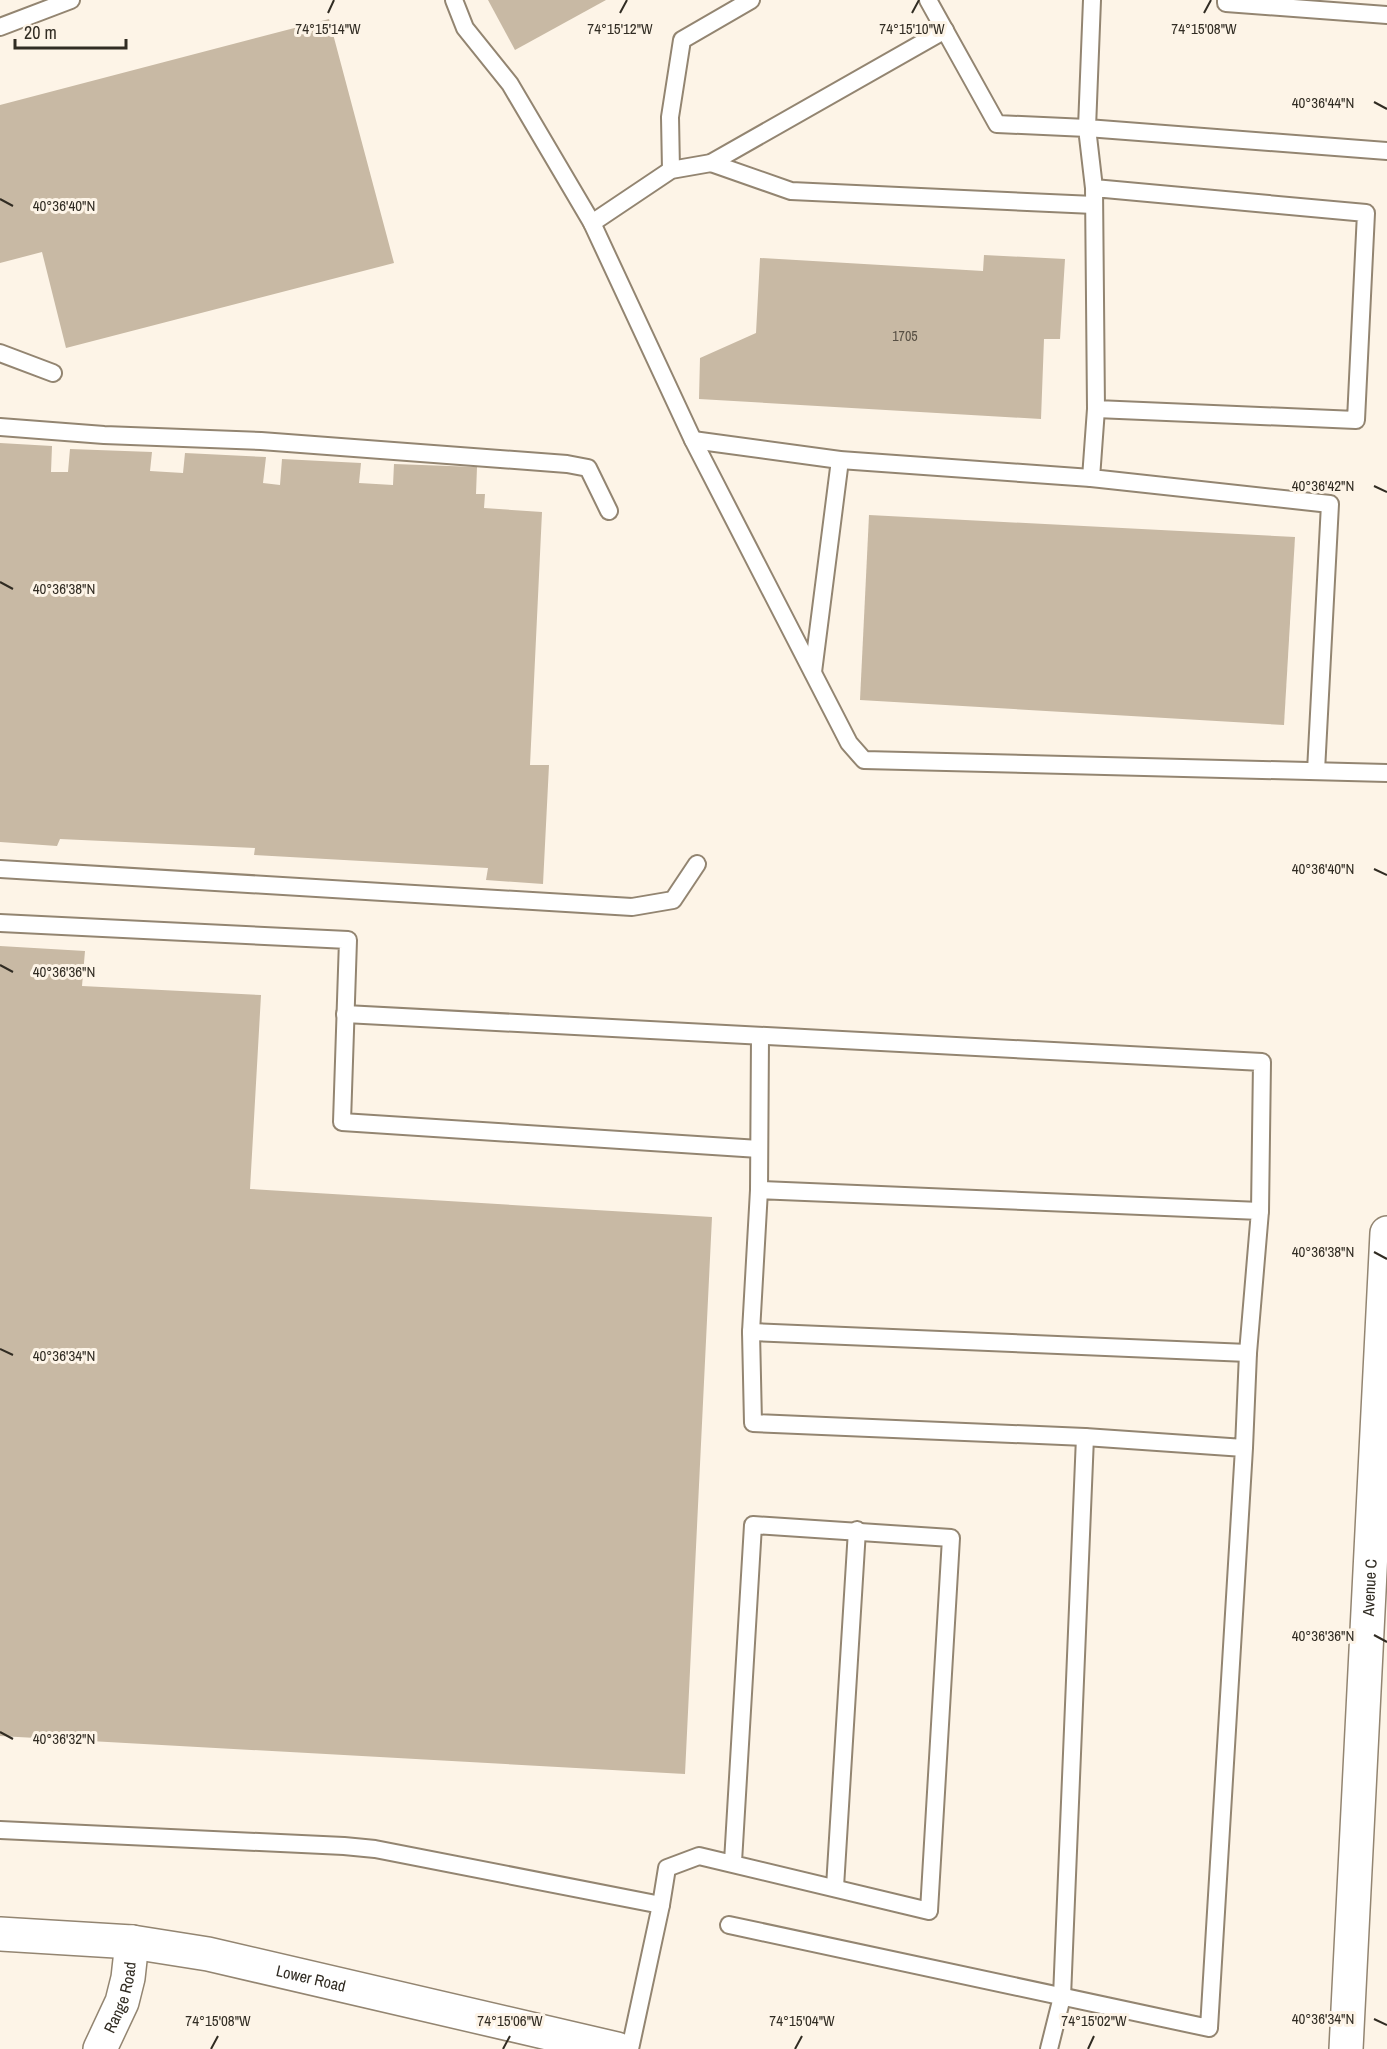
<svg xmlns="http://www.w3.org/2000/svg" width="1387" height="2049" viewBox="0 0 1387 2049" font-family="'Archivo Narrow',sans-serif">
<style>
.building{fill:#c8b9a4}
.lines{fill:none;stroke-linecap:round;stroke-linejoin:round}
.lane-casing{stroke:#938571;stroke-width:20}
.street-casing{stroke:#938571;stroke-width:36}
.lane{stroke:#fff;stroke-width:16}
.street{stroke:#fff;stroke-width:33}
.ticks{fill:none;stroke:#312c23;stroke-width:2}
.labels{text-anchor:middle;stroke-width:6;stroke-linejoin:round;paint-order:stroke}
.number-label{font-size:14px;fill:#574f43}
.street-label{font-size:16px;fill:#312c23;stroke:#fdf4e7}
.ticks-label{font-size:15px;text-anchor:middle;fill:#312c23;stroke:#fdf4e7;stroke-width:6;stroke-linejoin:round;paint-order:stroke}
</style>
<rect width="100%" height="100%" fill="#fdf4e7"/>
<g class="building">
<polygon points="488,0 606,0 515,50"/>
<polygon points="329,19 394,263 66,348 42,252 0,263 0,105"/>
<polygon points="984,255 1065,259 1060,339 1044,339 1041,419 699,399 700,358 756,333 760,258 983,271"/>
<polygon points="0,443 52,446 51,472 68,472 70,449 152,452 150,471 183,473 185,453 266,457 263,483 280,485 282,459 361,463 359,483 393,485 394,464 477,467 476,494 485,494 484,508 542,512 530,765 549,765 543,884 486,880 488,868 254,855 255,848 60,839 57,846 0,842"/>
<polygon points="869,515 1295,537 1284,725 860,700"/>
<polygon points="0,946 85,951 82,986 261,995 250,1189 712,1217 685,1774 0,1736"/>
</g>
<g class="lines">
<defs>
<g id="lane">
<polyline points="454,0 465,28 510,84 592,223 693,440 849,743 864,760 1387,773"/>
<polyline points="928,0 997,124 1087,128 1094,188 1366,213 1356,420 1096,409 1094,188"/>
<polyline points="1092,0 1087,128 1387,151"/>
<polyline points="1226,0 1226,3 1387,15"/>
<polyline points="0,27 71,0"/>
<polyline points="711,163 791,191 1094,205"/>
<polyline points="671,170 670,117 682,40 751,0"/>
<polyline points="592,223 671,170 711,163 945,30"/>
<polyline points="0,353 53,373"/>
<polyline points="1096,409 1091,478 1330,504 1316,771"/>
<polyline points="0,427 104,435 261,441 567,464 588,468 609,511"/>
<polyline points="693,440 840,460 1091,478"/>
<polyline points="813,672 840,460"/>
<polyline points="0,869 632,907 673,900 697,864"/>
<polyline points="0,923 348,940 342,1122 759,1149"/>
<polyline points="345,1014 1262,1062 1260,1211"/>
<polyline points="759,1190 760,1036"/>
<polyline points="751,1332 1248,1353"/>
<polyline points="0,1830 344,1846 375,1849 661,1905 630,2049"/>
<polyline points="835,1887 857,1530"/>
<polyline points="661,1905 667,1868 699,1856 929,1911 951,1538 753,1525 733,1862"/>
<polyline points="729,1925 1209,2028 1244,1448 1248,1353 1260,1211 759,1190 751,1332 753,1423 1085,1437 1244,1448"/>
<polyline points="1049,2049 1062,1997 1085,1437"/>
</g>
<g id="street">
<path id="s1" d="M0,1934L132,1942L208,1954L617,2049"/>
<path id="s2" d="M100,2049L122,2002L128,1978L132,1942"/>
<path id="s3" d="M1346,2049L1387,1233"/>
</g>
</defs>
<use href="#lane" class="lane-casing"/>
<use href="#street" class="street-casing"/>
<use href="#lane" class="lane"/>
<use href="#street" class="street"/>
</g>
<path class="ticks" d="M328,13L334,0M620,13L627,0M912,13L919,0M1204,13L1211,0M1374,102L1387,109M0,199L13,206M1374,486L1387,492M0,582L13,589M1374,869L1387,875M0,965L13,972M1374,1252L1387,1259M0,1349L13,1355M1374,1635L1387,1642M0,1732L13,1739M1374,2019L1387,2025M211,2049L218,2036M503,2049L510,2036M795,2049L802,2036M1088,2049L1094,2036"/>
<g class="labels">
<g class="number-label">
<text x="905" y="341">1705</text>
</g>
<g class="street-label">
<text dy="6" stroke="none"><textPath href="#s3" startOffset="462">Avenue C</textPath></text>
<text dy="6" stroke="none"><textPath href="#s1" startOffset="315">Lower Road</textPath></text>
<text dy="6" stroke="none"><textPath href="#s2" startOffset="56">Range Road</textPath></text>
</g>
</g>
<g class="ticks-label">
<text x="328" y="34">74°15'14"W</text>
<text x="620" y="34">74°15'12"W</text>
<text x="912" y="34">74°15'10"W</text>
<text x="1204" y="34">74°15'08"W</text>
<text x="1323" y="108">40°36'44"N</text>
<text x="64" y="211">40°36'40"N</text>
<text x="1323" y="491">40°36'42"N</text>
<text x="64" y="594">40°36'38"N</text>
<text x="1323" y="874">40°36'40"N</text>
<text x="64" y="977">40°36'36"N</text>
<text x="1323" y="1257">40°36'38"N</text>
<text x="64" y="1361">40°36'34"N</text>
<text x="1323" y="1641">40°36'36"N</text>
<text x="64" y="1744">40°36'32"N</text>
<text x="1323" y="2024">40°36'34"N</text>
<text x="218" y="2026">74°15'08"W</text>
<text x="510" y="2026">74°15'06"W</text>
<text x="802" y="2026">74°15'04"W</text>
<text x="1094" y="2026">74°15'02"W</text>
</g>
<path d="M15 39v9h111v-9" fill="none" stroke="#312c23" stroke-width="3"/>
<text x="24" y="39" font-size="18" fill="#312c23" stroke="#fdf4e7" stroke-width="4.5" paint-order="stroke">20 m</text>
</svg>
